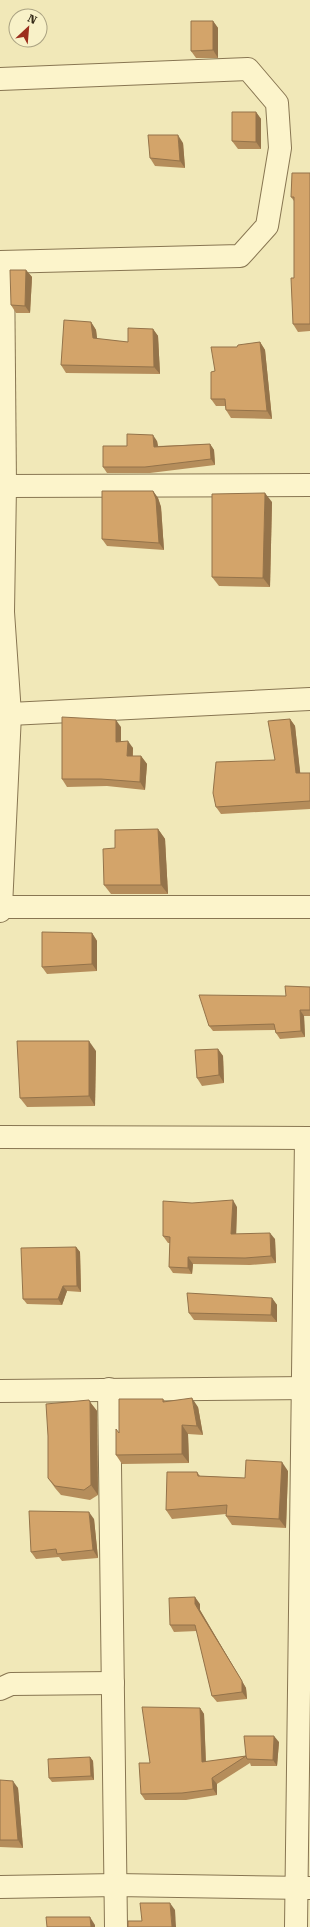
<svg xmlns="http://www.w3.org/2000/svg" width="310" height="1927" viewBox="0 0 310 1927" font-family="'Roboto Serif',serif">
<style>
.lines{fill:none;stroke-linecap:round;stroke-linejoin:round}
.minor-casing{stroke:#887652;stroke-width:24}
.minor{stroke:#fcf4cb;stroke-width:22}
.wall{fill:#b58d5b}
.shaded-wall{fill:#94734a}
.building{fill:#d3a46a;stroke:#94734a}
</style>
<rect width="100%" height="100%" fill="#f1e8b8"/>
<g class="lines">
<defs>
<g id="minor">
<polyline points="0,79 248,69 277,103 280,148 267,226 240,256 0,262"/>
<polyline points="3,262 5,486"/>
<polyline points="0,614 3,612 5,486 310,485"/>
<polyline points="10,714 310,699"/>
<polyline points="1,907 10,714 3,612"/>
<polyline points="0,911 1,907 310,907"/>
<polyline points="0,1137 310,1138"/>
<polyline points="109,1389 116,1927"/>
<polyline points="0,1391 310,1388"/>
<polyline points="0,1689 11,1684 113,1683"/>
<polyline points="0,1887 116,1885 309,1888"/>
<polyline points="296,1927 306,1138"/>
</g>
</defs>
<use href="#minor" class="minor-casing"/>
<use href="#minor" class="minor"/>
</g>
<g class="wall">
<polygon points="213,21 218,28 218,58 196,58 191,51"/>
<polygon points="256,112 261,119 261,149 238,149 232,141"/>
<polygon points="183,143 185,168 155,166 150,158"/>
<polygon points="310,173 310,331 298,332 293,324 294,278 294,201 291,197"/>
<polygon points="26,270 32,277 30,313 16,313 11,305"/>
<polygon points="91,322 96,330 97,339 128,342 153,329 158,336 160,374 66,373 61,365"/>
<polygon points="260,342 265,350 272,419 231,418 226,410 225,406 216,406 211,399 215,371 237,347"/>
<polygon points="157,441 158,446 210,444 214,450 215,465 150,473 107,473 103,467 127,446"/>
<polygon points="153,491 158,498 161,507 164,550 107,546 102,539"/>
<polygon points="272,502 270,587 219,586 212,577"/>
<polygon points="290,719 295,726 300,773 310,773 310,809 221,814 216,807 275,760"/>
<polygon points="121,727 121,741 133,748 133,756 141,756 147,764 145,790 107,786 67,787 62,779"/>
<polygon points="158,829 165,839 168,894 111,894 104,885 115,848"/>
<polygon points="92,933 97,941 97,971 47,974 42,967"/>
<polygon points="310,987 310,1016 304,1016 305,1037 280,1039 276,1033 275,1030 213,1031 209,1026"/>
<polygon points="218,1049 223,1056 224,1083 202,1086 197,1078"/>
<polygon points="96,1051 95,1106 27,1107 20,1098"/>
<polygon points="237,1207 236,1234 275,1239 276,1263 250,1265 193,1264 192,1274 173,1273 169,1267 170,1243 168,1243 163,1236"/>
<polygon points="76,1247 80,1252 81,1292 67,1291 62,1305 27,1304 23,1299"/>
<polygon points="272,1298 277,1305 277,1322 194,1320 189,1313"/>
<polygon points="163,1399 166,1402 198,1407 203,1435 188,1434 189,1463 122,1464 116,1455 119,1433"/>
<polygon points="90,1402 97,1411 98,1495 90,1500 61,1495 55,1488 48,1478"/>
<polygon points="288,1471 286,1528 232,1525 226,1516 226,1514 172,1519 166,1510 197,1472 200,1476 245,1478"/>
<polygon points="94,1519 98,1558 62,1561 59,1557 36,1559 31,1552"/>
<polygon points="200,1604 200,1610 246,1688 247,1699 217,1702 212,1696 197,1631 174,1632 170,1625"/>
<polygon points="200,1708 204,1714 206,1762 246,1756 279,1742 277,1766 251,1766 250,1763 217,1784 217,1795 186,1800 145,1800 141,1794 150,1763"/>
<polygon points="90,1757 93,1761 94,1780 52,1782 49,1778"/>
<polygon points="0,1780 18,1788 23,1848 0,1847"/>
</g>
<g class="shaded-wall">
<polygon points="213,21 218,28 218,58 213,50"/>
<polygon points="256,112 261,119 261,149 256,142"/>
<polygon points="178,135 183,143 185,168 180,161"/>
<polygon points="26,270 32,277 30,313 25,306"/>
<polygon points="91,322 96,330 98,346 93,338"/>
<polygon points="153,329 158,336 160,374 154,367"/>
<polygon points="260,342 265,350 272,419 267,411"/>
<polygon points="153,435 157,441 159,453 154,447"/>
<polygon points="210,444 214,450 215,465 211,459"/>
<polygon points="153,491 158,498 161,507 164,550 159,543"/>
<polygon points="265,493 272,502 270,587 263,578"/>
<polygon points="290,719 295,726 301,780 296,773"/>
<polygon points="116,720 121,727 121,749 116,742"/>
<polygon points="128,741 133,748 132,763 127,756"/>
<polygon points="141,756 147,764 145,790 140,782"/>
<polygon points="158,829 165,839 168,894 161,885"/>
<polygon points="92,933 97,941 97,971 92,964"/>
<polygon points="300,1010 304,1016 305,1037 301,1031"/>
<polygon points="89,1041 96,1051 95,1106 89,1096"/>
<polygon points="218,1049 223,1056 224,1083 219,1075"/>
<polygon points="233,1200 237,1207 236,1240 231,1234"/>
<polygon points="270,1233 275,1239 276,1263 271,1256"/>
<polygon points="76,1247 80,1252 81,1292 77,1286"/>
<polygon points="188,1257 193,1264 192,1274 188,1268"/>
<polygon points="63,1286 67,1291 62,1305 58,1299"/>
<polygon points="272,1298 277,1305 277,1322 271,1315"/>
<polygon points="192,1398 198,1407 203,1435 197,1426"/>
<polygon points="90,1402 97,1411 98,1495 91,1485"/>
<polygon points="182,1425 188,1434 189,1463 182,1454"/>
<polygon points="282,1462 288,1471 286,1528 279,1519"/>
<polygon points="89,1512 94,1519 98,1558 93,1550"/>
<polygon points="195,1597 200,1604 200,1610 246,1688 247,1699 242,1692 195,1604"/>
<polygon points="200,1708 204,1714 206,1768 202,1762"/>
<polygon points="274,1736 279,1742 277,1766 273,1760"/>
<polygon points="90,1757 93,1761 94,1780 91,1776"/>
<polygon points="212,1778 217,1784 217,1795 213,1789"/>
<polygon points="13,1781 18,1788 23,1848 18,1840"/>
<polygon points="170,1903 175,1910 176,1927 172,1927"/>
<polygon points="90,1917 95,1925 95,1927 91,1927"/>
</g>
<g class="building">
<polygon points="191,21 213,21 213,50 191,51"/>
<polygon points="232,112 256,112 256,142 232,141"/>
<polygon points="148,135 178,135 180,161 150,158"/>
<polygon points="292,173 310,173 310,324 293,324 291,278 294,278 294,197 291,197"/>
<polygon points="10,270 26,270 25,306 11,305"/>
<polygon points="64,320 91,322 93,338 128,342 128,328 153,329 154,367 61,365"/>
<polygon points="260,342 267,411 226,410 225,399 211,399 211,372 215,371 211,347 237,347 238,345"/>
<polygon points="127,434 153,435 154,447 210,444 211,459 145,467 103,467 103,446 127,446"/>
<polygon points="102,491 153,491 156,499 159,543 102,539"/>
<polygon points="265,493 263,578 212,577 212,494"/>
<polygon points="62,717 116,720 116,742 128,741 127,756 141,756 140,782 101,779 62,779"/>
<polygon points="290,719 296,773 310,773 310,801 216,807 213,793 216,762 275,760 268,721"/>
<polygon points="158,829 161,885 104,885 103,849 115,848 115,830"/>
<polygon points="42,932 92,933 92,964 42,967"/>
<polygon points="285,986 310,987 310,1010 300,1010 301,1031 276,1033 274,1024 209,1026 199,995 286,996"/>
<polygon points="17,1041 89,1041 89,1096 20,1098"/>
<polygon points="218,1049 219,1075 197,1078 195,1050"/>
<polygon points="233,1200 231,1234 270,1233 271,1256 245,1258 188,1257 188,1268 169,1267 170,1237 163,1236 163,1201 192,1203"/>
<polygon points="76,1247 77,1286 63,1286 58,1299 23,1299 21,1248"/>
<polygon points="187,1293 272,1298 271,1315 189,1313"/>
<polygon points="192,1398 197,1426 182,1425 182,1454 116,1455 116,1429 119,1433 119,1399 163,1399 163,1402"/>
<polygon points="89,1400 90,1402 91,1485 84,1490 55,1486 48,1478 48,1436 46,1404"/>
<polygon points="246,1460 282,1462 279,1519 226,1516 227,1505 166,1510 167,1472 197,1472 198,1476 245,1478"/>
<polygon points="29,1511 89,1512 93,1550 57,1554 56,1549 31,1552"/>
<polygon points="195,1597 195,1604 242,1681 242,1692 212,1696 195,1625 170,1625 169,1598"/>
<polygon points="142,1707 200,1708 202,1762 246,1756 244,1736 274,1736 273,1760 247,1759 246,1756 212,1778 213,1789 182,1793 141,1794 139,1763 150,1763"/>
<polygon points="90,1757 91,1776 49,1778 48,1759"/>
<polygon points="0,1780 13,1781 18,1840 0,1840"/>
<polygon points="140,1903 170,1903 172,1927 128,1927 128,1921 142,1921"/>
<polygon points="46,1917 90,1917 91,1927 47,1927"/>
</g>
<g transform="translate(28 28) rotate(26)"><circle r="19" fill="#f8f1c8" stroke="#aaa282"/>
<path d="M0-3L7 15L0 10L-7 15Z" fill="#9c2e1d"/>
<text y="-6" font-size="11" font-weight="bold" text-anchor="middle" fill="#352b19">N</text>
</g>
</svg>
